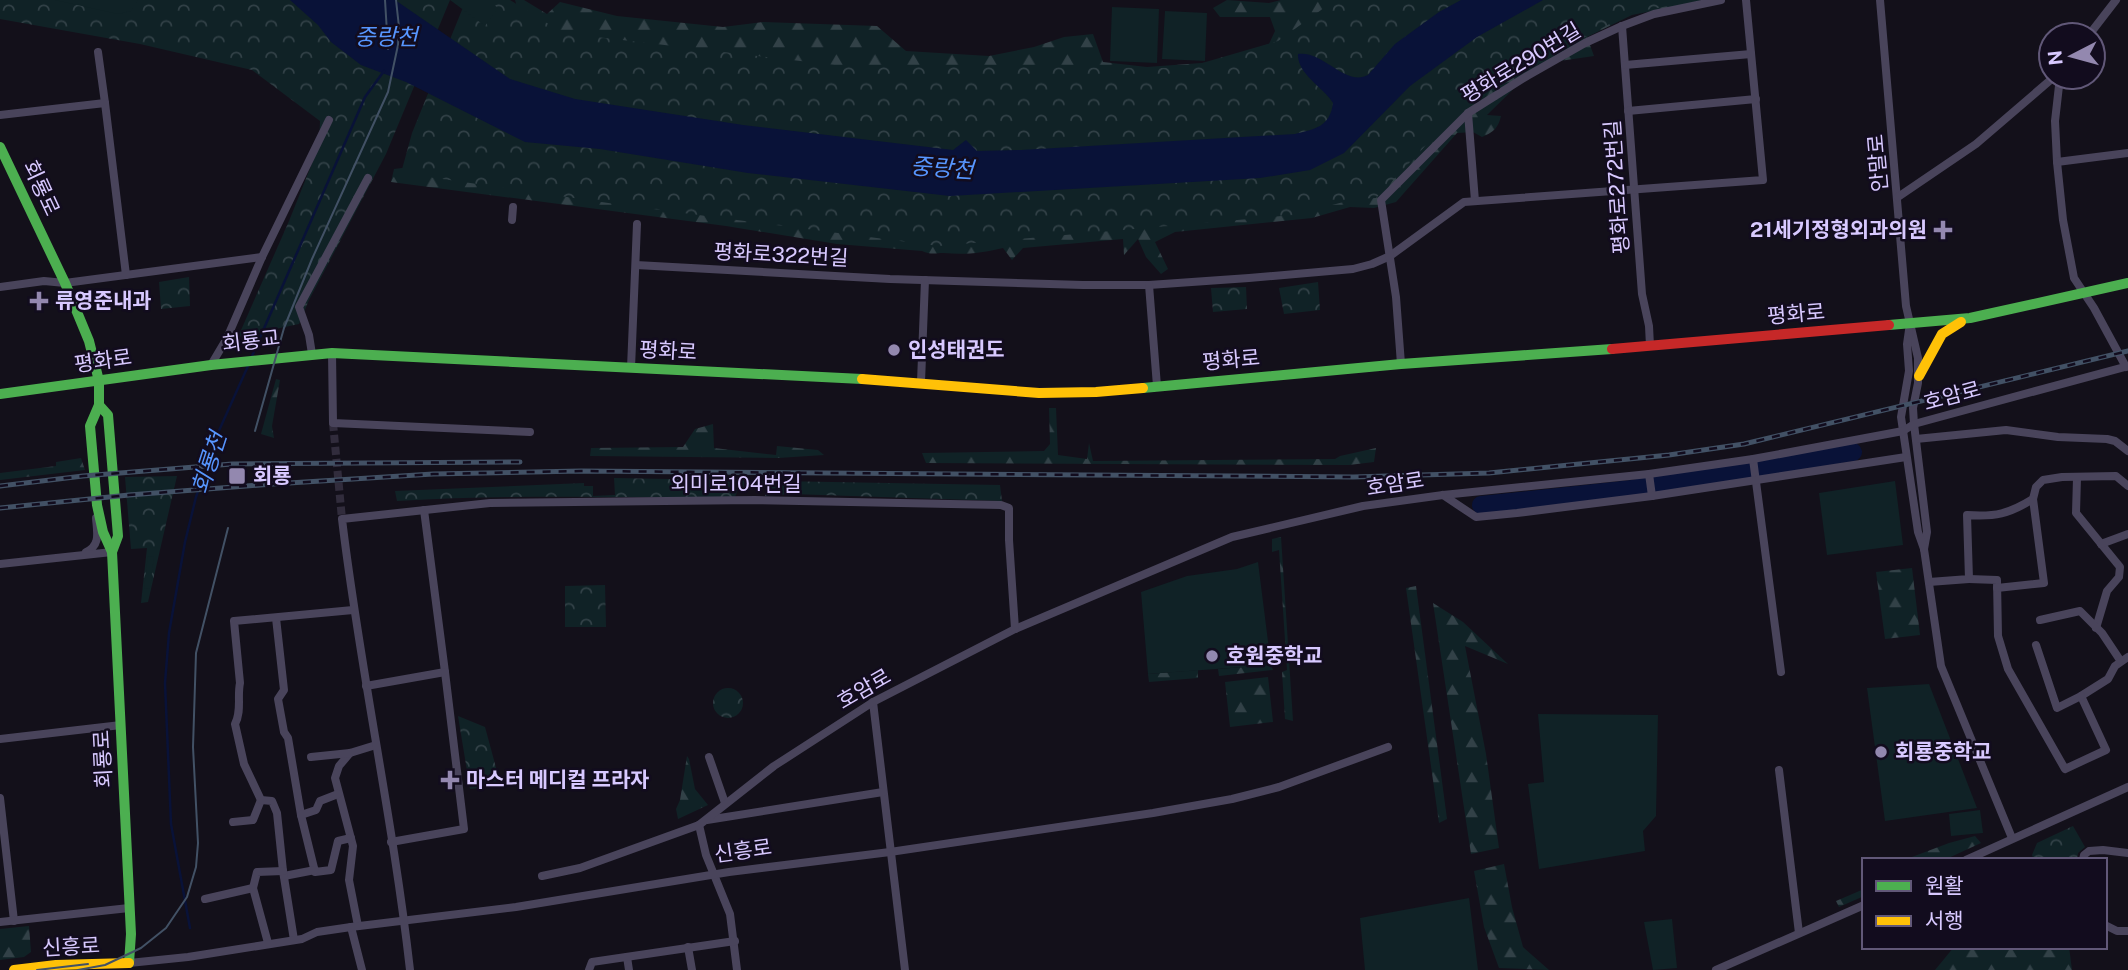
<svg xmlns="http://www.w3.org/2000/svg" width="2128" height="970" viewBox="0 0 2128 970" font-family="'Public Sans','Noto Sans KR',sans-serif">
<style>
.forest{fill:url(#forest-firs)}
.park{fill:url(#park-crowns)}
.pitch{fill:#102226}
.water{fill:#091238}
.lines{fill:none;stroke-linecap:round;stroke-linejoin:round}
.stream{stroke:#091238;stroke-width:2.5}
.river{stroke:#091238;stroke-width:18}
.street-tunnel{stroke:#312c3c;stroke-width:8;stroke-dasharray:8 4;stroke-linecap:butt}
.street{stroke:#49445b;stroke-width:8}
.fast{stroke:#4caf50;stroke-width:10}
.slow{stroke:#ffc107;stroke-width:10}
.jam{stroke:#c62828;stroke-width:10}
.tram{stroke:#425165;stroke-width:2}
.rail-casing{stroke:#425165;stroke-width:5}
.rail{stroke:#120c1e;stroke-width:2.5;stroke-dasharray:8;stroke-linecap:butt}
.poi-dot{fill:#9388af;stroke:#120c1e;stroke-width:2.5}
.labels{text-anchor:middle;stroke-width:5;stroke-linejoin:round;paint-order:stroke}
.street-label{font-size:21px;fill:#d8c9ff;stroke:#120c1e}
.poi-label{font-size:21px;font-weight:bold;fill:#d8c9ff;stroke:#120c1e;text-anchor:start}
.water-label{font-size:23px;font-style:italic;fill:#5796ff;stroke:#120c1e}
</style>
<defs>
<pattern id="forest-firs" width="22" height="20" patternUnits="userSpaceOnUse" patternTransform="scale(1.75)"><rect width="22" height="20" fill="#102226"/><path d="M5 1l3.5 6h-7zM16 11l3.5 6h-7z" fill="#324147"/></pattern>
<pattern id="park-crowns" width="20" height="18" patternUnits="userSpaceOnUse" patternTransform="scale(1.75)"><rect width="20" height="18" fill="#102226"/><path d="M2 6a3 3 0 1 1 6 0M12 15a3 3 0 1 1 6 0" fill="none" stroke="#324147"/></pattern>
</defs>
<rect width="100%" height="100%" fill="#13101a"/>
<g class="forest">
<polygon points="515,0 524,0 547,14 560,2 617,16 723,27 763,22 877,26 906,51 989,56 1034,47 1064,37 1093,34 1103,62 1147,67 1215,62 1269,44 1275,31 1270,17 1220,17 1213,8 1227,0 1269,3 1281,0 1339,0 1279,50 1168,81 580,65 517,7"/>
<path d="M1611,0H1707L1632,15L1587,37L1594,56L1539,64L1487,115L1501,116C1498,128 1494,132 1482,137L1473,132L1457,133L1396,202L1374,208L1350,207L1312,218L1175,232L1155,242L1168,269L1161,274L1146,257L1138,239L1124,255L1123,239L1023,248L1012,260L1003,248C982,253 965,255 944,253C935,253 931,255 922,251L837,244L726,226L391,182L394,169L410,167L596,194Z"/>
<polygon points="276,379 280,380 272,426 274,438 261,434"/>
<polygon points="1049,408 1056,408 1058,455 1087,459 1089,443 1093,461 1335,459 1340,456 1376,448 1374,462 1349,465 926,463 922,453 1044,451 1050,444"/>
<polygon points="713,424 714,448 776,455 777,446 818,450 824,455 778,458 590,456 591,448 683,447 695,429"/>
<polygon points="81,458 85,470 0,480 0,473 56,466 56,462"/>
<polygon points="1281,537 1293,721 1285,719 1282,672 1287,670 1279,550 1272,552 1272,539"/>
<polygon points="1912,568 1920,635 1885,639 1876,572"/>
<polygon points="1416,586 1447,819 1439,823 1406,588"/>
<polygon points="1433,603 1463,622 1508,664 1465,646 1486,754 1499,848 1471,854"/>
<polygon points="1271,665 1273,670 1219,676 1218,669"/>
<polygon points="1198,670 1198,678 1149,682 1148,674"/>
<polygon points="1268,677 1273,722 1230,727 1225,682"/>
<polygon points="687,756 689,759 695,789 708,805 678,819 676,809 680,800"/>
<polygon points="1975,836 1981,843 1944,860 1904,860 1949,843"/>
<polygon points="1504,864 1512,907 1523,947 1549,970 1499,968 1484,927 1474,871"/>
<polygon points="1864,889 1864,896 1839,907 1836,901"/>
<polygon points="29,926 31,952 24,957 0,960 0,929"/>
<polygon points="1954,947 2069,947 2072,970 1935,970"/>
</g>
<g class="park">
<polygon points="0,0 450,0 386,154 309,300 299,324 238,337 289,221 319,146 320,121 252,70 140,44 0,19"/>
<polygon points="466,0 510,0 563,33 843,66 1185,68 1278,41 1335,0 1701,0 1630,13 1488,89 1465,104 1376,198 1355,199 1294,215 939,246 629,206 401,173 412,133"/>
<polygon points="189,277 190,306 161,309 159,282"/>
<polygon points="1318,282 1320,310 1284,314 1279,288"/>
<polygon points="1246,287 1247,309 1213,312 1211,288"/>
<polygon points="177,476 148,602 141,603 147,548 131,549 125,477"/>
<path d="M614,478L1000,485L1002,501L791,494L765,496L767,488L739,487L735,497C622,498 510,494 397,501L395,491L584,483V486H593V496L615,495Z"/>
<polygon points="605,585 606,627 565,627 565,586"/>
<circle cx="728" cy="703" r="15"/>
<polygon points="458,716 485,727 501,786 470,789"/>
<polygon points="2073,826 2085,847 2078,853 2077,860 2034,860 2032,855 2037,843"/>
</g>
<g class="pitch">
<polygon points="55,0 138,0 131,11 118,14"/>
<polygon points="450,0 488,0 498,8 485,26"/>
<polygon points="1112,7 1159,9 1157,63 1110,61"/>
<polygon points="1165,11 1207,13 1205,61 1162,59"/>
<polygon points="1895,481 1903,545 1827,555 1819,493"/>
<polygon points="148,556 154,557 150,588 144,589"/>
<polygon points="1258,562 1271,665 1148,674 1141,592 1187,576 1237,569"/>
<polygon points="1929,684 1977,808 1885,821 1867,688"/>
<polygon points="1538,714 1658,715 1656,816 1643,831 1645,851 1539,869 1528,784 1544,782"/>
<polygon points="1980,810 1983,833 1951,836 1949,814"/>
<polygon points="1469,898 1478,970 1365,970 1360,918"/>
<polygon points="1672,919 1677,968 1653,970 1644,922"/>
</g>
<path class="water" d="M290,0H395L510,79L575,99L743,125L953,150L966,140L977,151L1021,150L1295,134C1315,129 1330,127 1333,103C1323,87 1297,74 1298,54C1323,50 1345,87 1368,75L1395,44L1439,12L1461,0H1543L1477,37L1410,86L1344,153L1310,170L1260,178L950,196L748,173L600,149L525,142L406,82L361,65L331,42L318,25Z"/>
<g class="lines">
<g class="stream">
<polyline points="252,356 365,97 384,71"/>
<polyline points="190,928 171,824 165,683 169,633 185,542 196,497 217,435 248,366"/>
</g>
<polyline class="river" points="1481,505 1632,489 1853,452"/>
<polyline class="street-tunnel" points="333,423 342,519"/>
<g class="street">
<polyline points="1880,0 1906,306 1918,358 1918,383 1913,408 1914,424 1927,532 1924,549"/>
<polyline points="1622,26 1642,294 1649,326 1650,346"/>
<polyline points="2089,35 2116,0"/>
<polyline points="98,52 105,103"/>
<polyline points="1625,65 1751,54"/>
<polyline points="2060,77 2055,121 2057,162 2063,220 2074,278 2094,308 2126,367"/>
<polyline points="1628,111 1756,99"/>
<polyline points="1468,113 1475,201"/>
<polyline points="0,115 105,103 126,275"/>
<polyline points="2057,162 2128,153"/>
<polyline points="1898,197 1976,144 2054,77"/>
<polyline points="512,220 513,207"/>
<polyline points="636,265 890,279 1083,285 1149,285 1249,278 1353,269 1372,264 1390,256 1464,202 1763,180 1746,0"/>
<polyline points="1149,285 1157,386"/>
<polyline points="0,287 44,281 65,283 262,257"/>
<polyline points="1909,330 1907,344 1909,371 1901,417 1918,532 1924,549 1941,666 2012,838"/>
<polyline points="332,353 333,423 530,432"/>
<polyline points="312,354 309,335 299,307 368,178"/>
<polyline points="1401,364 1396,297 1381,200 1468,113 1527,76 1585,43 1622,26 1654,14 1721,0"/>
<polyline points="211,365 227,338 262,257 329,120"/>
<polyline points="631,368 637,224"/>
<polyline points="921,382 925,280"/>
<polyline points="1916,439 2006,430 2058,437 2107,439 2115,441 2128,451"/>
<polyline points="1753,459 1781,672"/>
<polyline points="1649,474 1652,496"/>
<polyline points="2077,478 2076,513 2120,567 2119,577 2107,591 2096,628"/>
<polyline points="1443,495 1476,517 1517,513 1652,496 1906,457"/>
<polyline points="2101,544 2128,534"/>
<path d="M86,552C101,545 97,532 96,518"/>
<polyline points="0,564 112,552"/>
<polyline points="1969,579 1997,580 1998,636 2008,669 2065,769 2106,750 2081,696 2108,679 2115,666 2128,657"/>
<path d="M1929,582L1969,579L1967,515C1995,517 2009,514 2033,499L2036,487L2043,480L2062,477L2116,476L2128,486"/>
<polyline points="1997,588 2044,583 2033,499"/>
<polyline points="276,618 284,690 278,699 284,732 288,738 301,815"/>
<polyline points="2040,620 2080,611 2102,633 2120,660"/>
<polyline points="2036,645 2057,708 2081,696"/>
<polyline points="366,686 445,672 424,510"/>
<polyline points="873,702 905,970"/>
<polyline points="0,739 121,725"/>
<polyline points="350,753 339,766 335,778 353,846 349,880 358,926"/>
<polyline points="311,757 350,753 376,745"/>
<polyline points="709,757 725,803"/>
<polyline points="1779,770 1799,933"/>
<polyline points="338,794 320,801 316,810 301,815 315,872 331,870 338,841 351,838"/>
<polyline points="0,798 14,921"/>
<polyline points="707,820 883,792"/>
<polyline points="233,822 253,820 261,800"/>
<polyline points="699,825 706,855 730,914 737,970"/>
<polyline points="391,842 464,829 445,672"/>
<polyline points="1966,860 2128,787"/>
<polyline points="2083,860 2084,855 2089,851 2103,850 2128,853"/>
<polyline points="284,876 315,870"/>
<polyline points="542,876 580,868 699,825 774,766 873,702 1015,629 1232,537 1363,506 1443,495 1649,474 1753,459 1903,431 1914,424 2128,366"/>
<polyline points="205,899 253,888"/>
<polyline points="0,922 129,908"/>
<polyline points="2105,925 2117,931 2128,931"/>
<polyline points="351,927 362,970"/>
<path d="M294,940L283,871L277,813L272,801L261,800L244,764L235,724C242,711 237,697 240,683L234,621L353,610"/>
<polyline points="268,943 253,888 257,872 283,871"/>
<polyline points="688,947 692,970"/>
<polyline points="627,957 629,970"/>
<polyline points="129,963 188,957 302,939 317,932 351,927 516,907 729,872 890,852 1153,813 1232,799 1279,787 1388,747"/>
<path d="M410,970C393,819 360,670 342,519L490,503L755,500L1001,505L1009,508V540L1015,629"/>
<polyline points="589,970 592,962 735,941"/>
<polyline points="1716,970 1864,905"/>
</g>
<g class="fast">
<polyline points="0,147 65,283 89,341 99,381 99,405 90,426 97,505 103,532 112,552"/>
<polyline points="1889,325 1970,318 2128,283"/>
<polyline points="1143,388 1401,364 1612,349"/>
<polyline points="0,394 211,365 332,353 862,379"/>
<polyline points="99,405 108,415 118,536 112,552 131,934 129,963"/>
</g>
<g class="slow">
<polyline points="1919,376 1942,334 1961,322"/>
<polyline points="862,379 1039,393 1096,392 1143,388"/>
<polyline points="14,970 56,965 129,963"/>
</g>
<polyline class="jam" points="1612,349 1889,325"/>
<g class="tram">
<polyline points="385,0 388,49"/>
<polyline points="255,431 284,328 312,259 388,92 398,45 399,27 396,0"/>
<polyline points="37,970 88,964"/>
<polyline points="78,970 105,965 141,948 166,928 187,897 196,867 198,843 193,747 196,653 228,528"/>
</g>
<defs>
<g id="rail">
<polyline points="0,486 83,476 232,464 520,462"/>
<polyline points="0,508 129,495 273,484 433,474 581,471 1353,477 1489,473 1669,455 1744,444 2128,351"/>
</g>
</defs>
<use href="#rail" class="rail-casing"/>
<use href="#rail" class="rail"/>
</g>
<g class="poi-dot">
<path d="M1939.5 219.5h7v7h7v7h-7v7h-7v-7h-7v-7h7z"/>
<path d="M35.5 290.5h7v7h7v7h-7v7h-7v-7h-7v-7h7z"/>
<circle cx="894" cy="350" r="7"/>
<rect x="228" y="467" width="18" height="18" rx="3.5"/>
<circle cx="1212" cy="656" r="7"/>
<circle cx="1881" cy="752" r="7"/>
<path d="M446.5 769.5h7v7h7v7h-7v7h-7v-7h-7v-7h7z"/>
</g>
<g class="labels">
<g class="street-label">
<text transform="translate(1521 63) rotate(-31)" y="7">평화로290번길</text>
<text transform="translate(1878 163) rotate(-95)" y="7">안말로</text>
<text transform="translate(1617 187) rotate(-94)" y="7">평화로272번길</text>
<text transform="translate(41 188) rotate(65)" y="7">회룡로</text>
<text transform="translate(781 255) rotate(3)" y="7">평화로322번길</text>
<text transform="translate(1796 314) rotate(-5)" y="7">평화로</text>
<text transform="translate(251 341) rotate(-7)" y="7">회룡교</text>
<text transform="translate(668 351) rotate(3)" y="7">평화로</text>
<text transform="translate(1231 360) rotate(-5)" y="7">평화로</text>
<text transform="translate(103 361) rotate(-8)" y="7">평화로</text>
<text transform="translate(1952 396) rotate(-15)" y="7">호암로</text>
<text x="736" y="491">외미로104번길</text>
<text transform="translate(1395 484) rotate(-9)" y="7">호암로</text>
<text transform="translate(864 689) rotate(-30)" y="7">호암로</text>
<text transform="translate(103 759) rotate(-93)" y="7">회룡로</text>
<text transform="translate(743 851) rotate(-8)" y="7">신흥로</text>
<text transform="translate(71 947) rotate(-3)" y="7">신흥로</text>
</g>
<g class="poi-label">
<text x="1927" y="237" text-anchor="end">21세기정형외과의원</text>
<text x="55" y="308">류영준내과</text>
<text x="908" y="357">인성태권도</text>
<text x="253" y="483">회룡</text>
<text x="1226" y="663">호원중학교</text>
<text x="1895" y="759">회룡중학교</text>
<text x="466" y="787">마스터 메디컬 프라자</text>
</g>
<g class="water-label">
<text x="386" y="45">중랑천</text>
<text transform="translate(942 168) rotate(4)" y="8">중랑천</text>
<text transform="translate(209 463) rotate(-72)" y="8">회룡천</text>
</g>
</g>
<rect x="1862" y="858" width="245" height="91" fill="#120c1e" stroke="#615878" stroke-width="2"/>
<rect x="1876" y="881" width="35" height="10" fill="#4caf50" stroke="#615878" stroke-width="2"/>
<text x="1925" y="893" font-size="21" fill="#d8c9ff">원활</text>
<rect x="1876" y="916" width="35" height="10" fill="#ffc107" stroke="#615878" stroke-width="2"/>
<text x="1925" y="928" font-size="21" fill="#d8c9ff">서행</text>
<g transform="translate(2072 56) rotate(264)"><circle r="33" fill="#120c1e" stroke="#615878" stroke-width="2"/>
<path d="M0-5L12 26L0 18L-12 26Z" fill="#9388af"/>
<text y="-10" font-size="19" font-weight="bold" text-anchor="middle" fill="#d8c9ff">N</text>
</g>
</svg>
